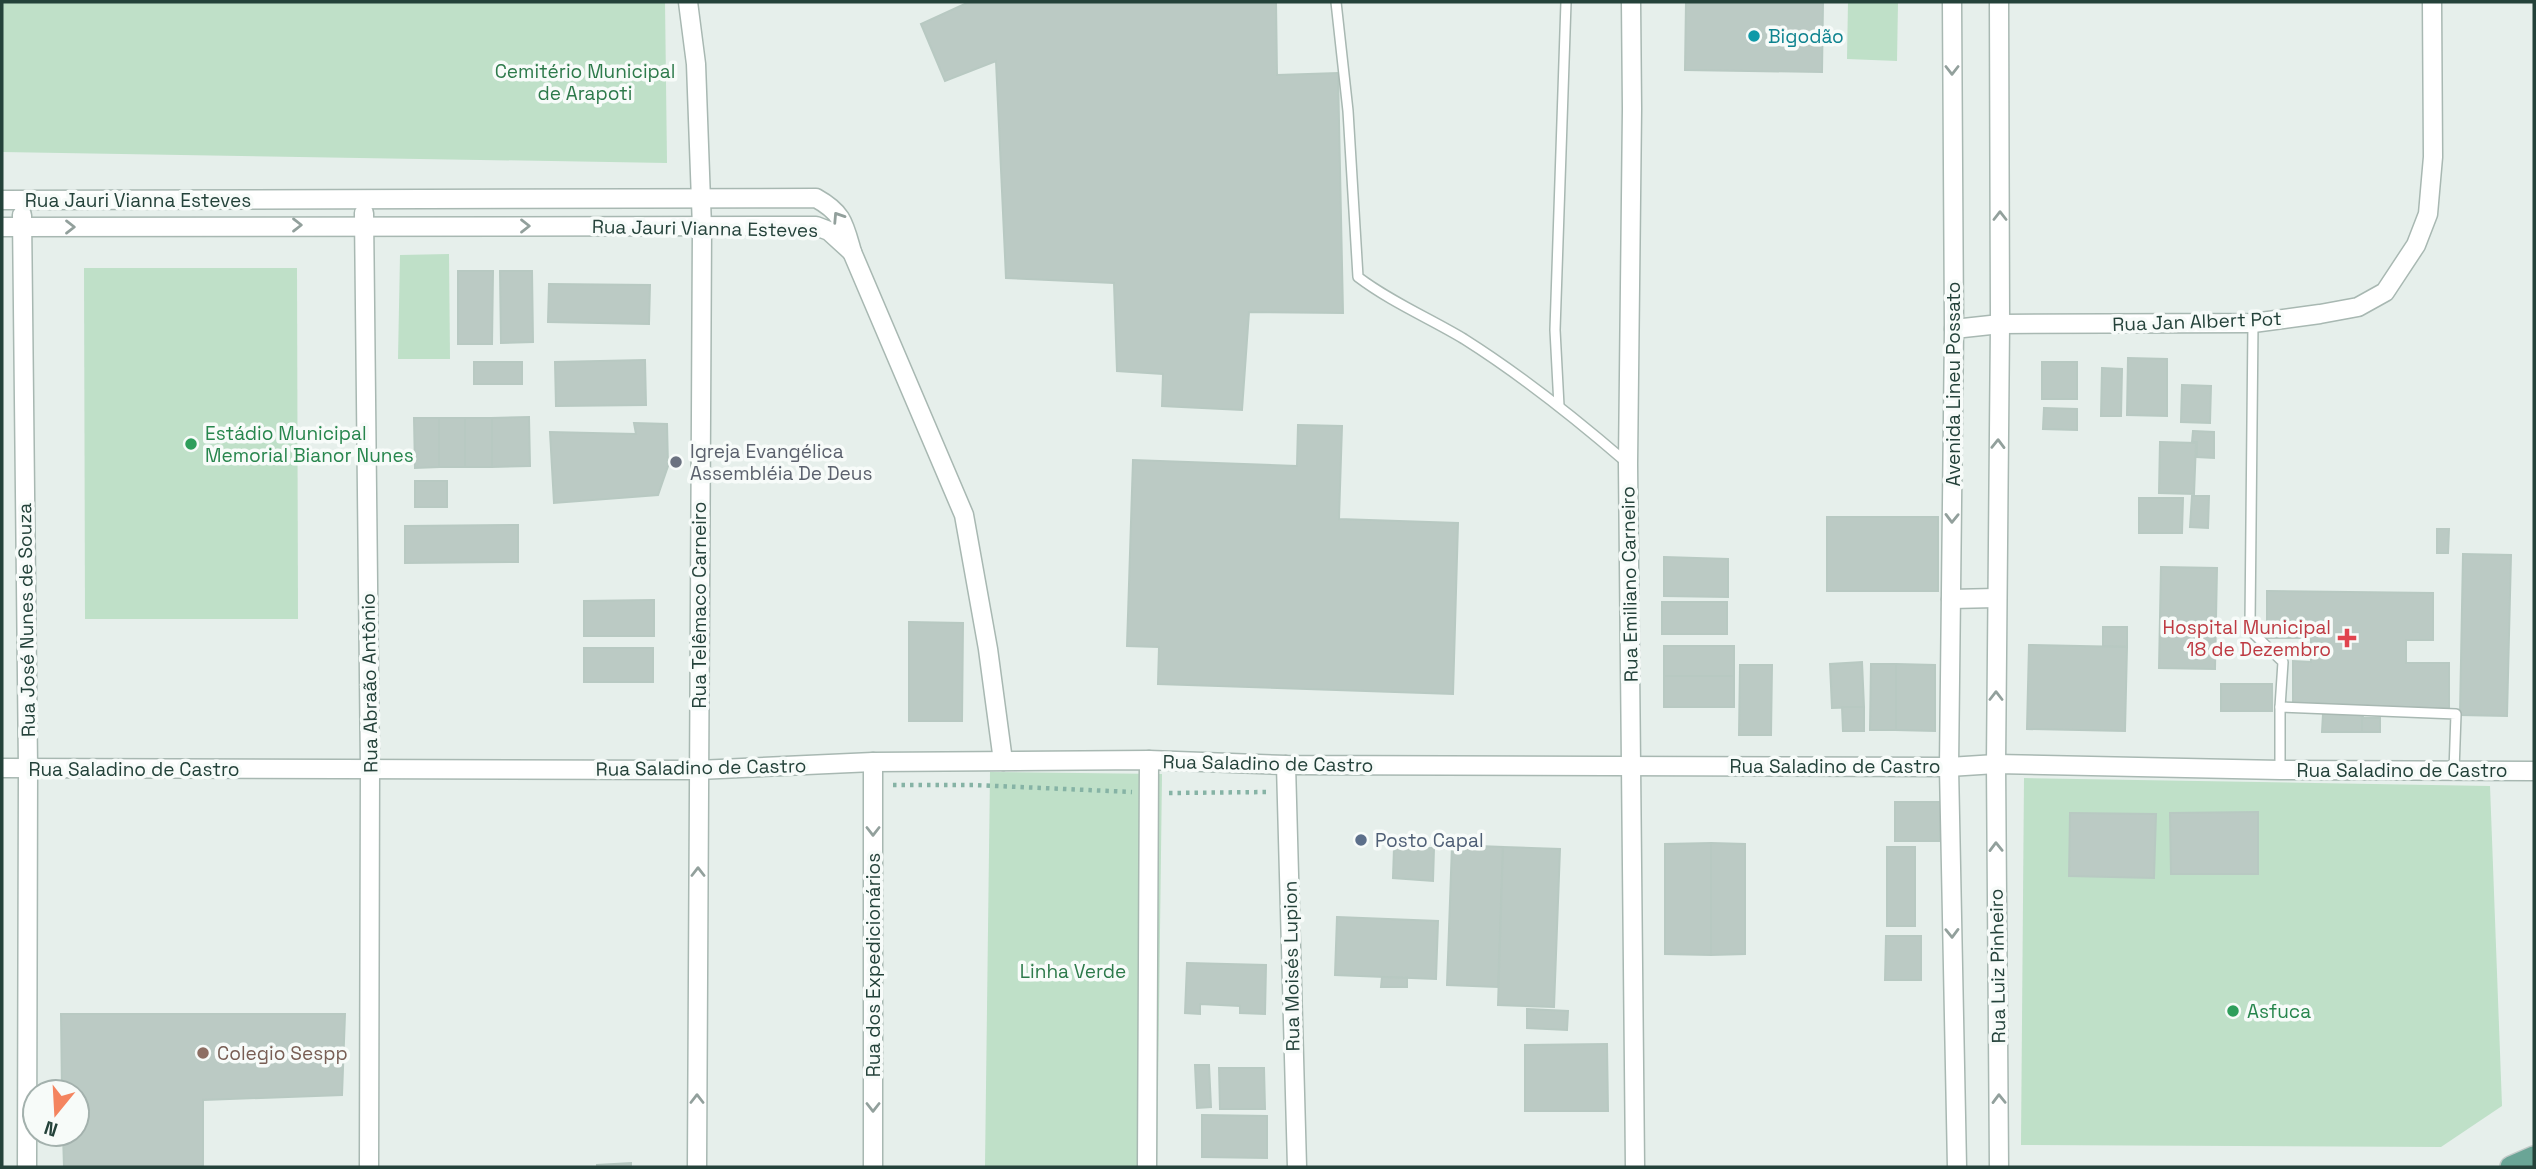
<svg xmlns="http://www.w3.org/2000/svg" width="2536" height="1169" viewBox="0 0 2536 1169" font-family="'Space Grotesk',sans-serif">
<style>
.green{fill:#bfe0c8}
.building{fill:#bbcac4;stroke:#b8c9c2;stroke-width:2}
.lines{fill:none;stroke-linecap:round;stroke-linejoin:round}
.lane-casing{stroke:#a8b8b2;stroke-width:12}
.street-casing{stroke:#a8b8b2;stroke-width:21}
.primary-casing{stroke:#c2cac8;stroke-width:24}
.path{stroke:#86b3a5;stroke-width:4.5;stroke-dasharray:3.5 5;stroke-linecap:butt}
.lane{stroke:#fff;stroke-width:9}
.street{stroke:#fff;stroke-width:18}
.primary{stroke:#6aa596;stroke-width:21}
.oneway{stroke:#92a09c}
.culture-dot{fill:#0f9aa8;stroke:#f7fbf9;stroke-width:2.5}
.leisure-dot{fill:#2e9e5b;stroke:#f7fbf9;stroke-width:2.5}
.worship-dot{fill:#6b7280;stroke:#f7fbf9;stroke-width:2.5}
.health-dot{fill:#e0444e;stroke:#f7fbf9;stroke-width:2.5}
.service-dot{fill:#5c6f8a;stroke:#f7fbf9;stroke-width:2.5}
.education-dot{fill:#8d6e63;stroke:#f7fbf9;stroke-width:2.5}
.labels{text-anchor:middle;stroke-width:7;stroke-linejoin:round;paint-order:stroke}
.culture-label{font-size:19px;fill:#0d838f;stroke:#f7fbf9;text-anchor:start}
.park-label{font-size:19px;fill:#2d7a4b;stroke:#f7fbf9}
.street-label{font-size:19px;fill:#24423a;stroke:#f7fbf9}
.leisure-label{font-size:19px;fill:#27864d;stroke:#f7fbf9;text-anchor:start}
.worship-label{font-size:19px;fill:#5b616d;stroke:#f7fbf9;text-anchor:start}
.health-label{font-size:19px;fill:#be3a42;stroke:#f7fbf9;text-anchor:end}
.service-label{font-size:19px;fill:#4e5e75;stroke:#f7fbf9;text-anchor:start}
.education-label{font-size:19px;fill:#785e54;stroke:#f7fbf9;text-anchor:start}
</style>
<rect width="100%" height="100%" fill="#e6efeb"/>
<g class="green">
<polygon points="2,2 665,2 667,163 2,152"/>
<polygon points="1848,2 1898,2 1897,61 1847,59"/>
<polygon points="449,254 450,359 398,359 400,255"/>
<polygon points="84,268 297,268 298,619 85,619"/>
<polygon points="990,772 1162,774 1157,1167 985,1167"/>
<polygon points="2024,778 2490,786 2502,1106 2441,1147 2021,1145"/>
</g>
<g class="building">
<polygon points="969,2 1276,2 1277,75 1338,73 1343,313 1249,312 1242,410 1162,406 1163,374 1117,371 1114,283 1006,278 996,61 945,81 921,24"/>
<polygon points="1686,2 1823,2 1822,72 1685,70"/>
<polygon points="458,271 493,271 492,344 458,344"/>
<polygon points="500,271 532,271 533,342 501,343"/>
<polygon points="549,284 650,285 649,324 548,322"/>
<polygon points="2128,358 2167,359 2167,416 2127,415"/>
<polygon points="645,360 646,405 556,406 555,362"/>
<rect x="474" y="362" width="48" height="22"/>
<rect x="2042" y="362" width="35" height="37"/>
<polygon points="2102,368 2122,369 2121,416 2101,416"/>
<polygon points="2182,385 2211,386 2210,423 2181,422"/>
<polygon points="2044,408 2077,409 2077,430 2043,429"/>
<polygon points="529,417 530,466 492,467 492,418"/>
<polygon points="414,418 439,418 439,467 415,468"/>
<rect x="439" y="418" width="26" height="49"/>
<rect x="465" y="418" width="27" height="49"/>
<polygon points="634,423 667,424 668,466 658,495 554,503 550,432 636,434"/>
<polygon points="1298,425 1342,426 1339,519 1458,523 1453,694 1158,684 1159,647 1127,646 1133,460 1297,466"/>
<polygon points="2193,431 2214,432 2214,458 2197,457 2197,442 2192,442"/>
<polygon points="2160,442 2196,443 2194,494 2159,493"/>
<rect x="415" y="481" width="32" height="26"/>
<polygon points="2192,496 2209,496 2208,528 2190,527"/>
<polygon points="2139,498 2183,498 2182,533 2139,533"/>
<rect x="1827" y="517" width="111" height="74"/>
<polygon points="518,525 518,562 405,563 405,526"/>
<polygon points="2437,529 2449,529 2448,553 2437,553"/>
<polygon points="2463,554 2511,555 2507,716 2460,715"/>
<polygon points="1664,557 1728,559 1728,597 1664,596"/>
<polygon points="2161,567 2217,568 2215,669 2159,668"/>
<polygon points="2267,591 2433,593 2433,640 2406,640 2406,663 2449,663 2449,708 2293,706 2293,661 2311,662 2311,638 2267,638"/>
<polygon points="654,600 654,636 584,636 584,601"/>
<rect x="1662" y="602" width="65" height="32"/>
<polygon points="909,622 963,623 962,721 909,721"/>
<polygon points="2103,627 2127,627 2127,647 2103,646"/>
<polygon points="2029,645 2127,647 2125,731 2027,729"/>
<rect x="1664" y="646" width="70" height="30"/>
<rect x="584" y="648" width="69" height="34"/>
<polygon points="1862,662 1864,707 1832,708 1830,664"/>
<polygon points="1871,664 1896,664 1896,730 1870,730"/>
<polygon points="1896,664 1935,665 1935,731 1896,730"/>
<polygon points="1740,665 1772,665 1771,735 1739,735"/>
<rect x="1664" y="676" width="70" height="31"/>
<rect x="2221" y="684" width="51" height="27"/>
<polygon points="1842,707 1864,707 1864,731 1843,731"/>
<polygon points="2323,714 2363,714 2362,732 2322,732"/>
<rect x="2362" y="718" width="18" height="14"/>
<rect x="1895" y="802" width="45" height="39"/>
<polygon points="2258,812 2258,874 2171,874 2170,813"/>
<polygon points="2070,813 2156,814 2154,878 2069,876"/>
<polygon points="1711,843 1711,955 1665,954 1665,844"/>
<polygon points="1711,843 1745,844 1745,954 1711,955"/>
<polygon points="1452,845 1503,847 1498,987 1447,985"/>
<polygon points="1503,847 1560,849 1554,1007 1498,1005"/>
<rect x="1887" y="847" width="28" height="79"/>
<polygon points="1394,848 1434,848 1433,881 1393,878"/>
<polygon points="1337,917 1438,921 1436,979 1335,975"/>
<polygon points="1886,936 1921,936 1921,980 1885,980"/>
<polygon points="1187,963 1266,965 1265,1014 1240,1013 1240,1006 1200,1004 1200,1014 1185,1013"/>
<polygon points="1382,977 1407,978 1407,987 1381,987"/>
<polygon points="1527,1009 1568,1011 1567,1030 1527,1028"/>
<polygon points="61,1014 345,1014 342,1095 203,1100 203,1167 64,1167 63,1134 77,1134 77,1092 62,1092"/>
<polygon points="1607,1044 1608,1111 1525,1111 1525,1045"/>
<polygon points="1195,1065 1209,1065 1211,1107 1197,1108"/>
<polygon points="1219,1068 1264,1068 1265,1109 1220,1109"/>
<polygon points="1202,1115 1267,1116 1267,1158 1202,1157"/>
<polygon points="631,1163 631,1167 597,1167 597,1165"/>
</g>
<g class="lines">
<defs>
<g id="lane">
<path d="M1336,2L1348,111L1358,277C1391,302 1429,318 1464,339C1521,375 1575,418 1626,462"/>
<polyline points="2253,323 2250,624 2254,634 2283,662 2280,707"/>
<polyline points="1559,406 1555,330 1566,2"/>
<polyline points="2280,770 2280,707 2456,714 2454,771"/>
</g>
<g id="street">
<polyline points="688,2 696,64 702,228 697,1167"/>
<polyline points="1631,2 1632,109 1628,464 1635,1167"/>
<polyline points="1952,2 1954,329 1949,767 1957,1167"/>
<polyline points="1999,2 2000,324 1996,764 1999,1167"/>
<path d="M2,200L816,198C843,213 844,224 852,252L829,231L816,226L2,227"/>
<polyline points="364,213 370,769 369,1167"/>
<polyline points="22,215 28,768 27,1167"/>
<polyline points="852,252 964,515 988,649 1003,761"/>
<polyline points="1954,329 2000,324 2253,323 2320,314 2358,307 2385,292 2416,245 2428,214 2433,157 2432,2"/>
<polyline points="1951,599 1996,598"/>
<polyline points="1286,765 1297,1167"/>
<polyline points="2,768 698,770 873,762 1149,760 1286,765 1949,767 1996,764 2280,770 2534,771"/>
<polyline points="873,1167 873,762"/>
<polyline points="1147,1167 1149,760"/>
</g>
<polyline id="primary" points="2511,1167 2534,1157"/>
</defs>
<use href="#lane" class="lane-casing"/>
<use href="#street" class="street-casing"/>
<use href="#primary" class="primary-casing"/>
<g class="path">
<polyline points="893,785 973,785 1132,792"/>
<polyline points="1169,793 1269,792"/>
</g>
<use href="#lane" class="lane"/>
<use href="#street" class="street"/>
<use href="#primary" class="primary"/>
</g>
<defs><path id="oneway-chevron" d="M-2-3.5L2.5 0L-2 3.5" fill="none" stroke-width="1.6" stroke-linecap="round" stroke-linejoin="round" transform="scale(1.75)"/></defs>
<g class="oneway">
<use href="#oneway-chevron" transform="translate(1952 70) rotate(90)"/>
<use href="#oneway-chevron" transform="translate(2000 216) rotate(-90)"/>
<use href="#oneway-chevron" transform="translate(838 217) rotate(-123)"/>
<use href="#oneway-chevron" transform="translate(297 225)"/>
<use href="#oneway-chevron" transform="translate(525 226)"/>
<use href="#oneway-chevron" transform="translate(70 227)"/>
<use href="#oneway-chevron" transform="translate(1998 444) rotate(-89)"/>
<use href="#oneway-chevron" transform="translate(1952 518) rotate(91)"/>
<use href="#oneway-chevron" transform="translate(1996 696) rotate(-90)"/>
<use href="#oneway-chevron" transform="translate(873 831) rotate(90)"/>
<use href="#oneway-chevron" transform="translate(1996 847) rotate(-91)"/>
<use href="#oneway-chevron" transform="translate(698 872) rotate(-90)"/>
<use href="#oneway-chevron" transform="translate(1952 933) rotate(89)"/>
<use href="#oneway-chevron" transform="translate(697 1099) rotate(-90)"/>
<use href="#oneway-chevron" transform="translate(1999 1099) rotate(-91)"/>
<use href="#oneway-chevron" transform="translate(873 1107) rotate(90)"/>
</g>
<circle class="culture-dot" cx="1754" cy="36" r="7"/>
<g class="leisure-dot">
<circle cx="191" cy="444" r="7"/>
<circle cx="2233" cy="1011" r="7"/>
</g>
<circle class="worship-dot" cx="676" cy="462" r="7"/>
<path class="health-dot" d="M2343.5 627.5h7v7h7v7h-7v7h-7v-7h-7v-7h7z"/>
<circle class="service-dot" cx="1361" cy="840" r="7"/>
<circle class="education-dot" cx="203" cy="1053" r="7"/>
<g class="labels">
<g class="culture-label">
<text x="1768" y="43">Bigodão</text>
</g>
<g class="park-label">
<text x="585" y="78">Cemitério Municipal<tspan x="585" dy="22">de Arapoti</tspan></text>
<text x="1073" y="978">Linha Verde</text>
</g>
<g class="street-label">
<text x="138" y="207">Rua Jauri Vianna Esteves</text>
<text transform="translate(705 228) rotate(1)" y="7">Rua Jauri Vianna Esteves</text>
<text transform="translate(2197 321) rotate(-2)" y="7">Rua Jan Albert Pot</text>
<text transform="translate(1953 384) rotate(-90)" y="7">Avenida Lineu Possato</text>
<text transform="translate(1629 584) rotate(-91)" y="7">Rua Emiliano Carneiro</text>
<text transform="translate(699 605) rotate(-90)" y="7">Rua Telêmaco Carneiro</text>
<text transform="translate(26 620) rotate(-91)" y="7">Rua José Nunes de Souza</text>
<text transform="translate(369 683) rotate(-91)" y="7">Rua Abraão Antônio</text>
<text transform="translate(1268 763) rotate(1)" y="7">Rua Saladino de Castro</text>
<text x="1835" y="773">Rua Saladino de Castro</text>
<text transform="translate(701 767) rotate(-1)" y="7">Rua Saladino de Castro</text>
<text x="134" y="776">Rua Saladino de Castro</text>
<text x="2402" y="777">Rua Saladino de Castro</text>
<text transform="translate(873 965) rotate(-90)" y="7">Rua dos Expedicionários</text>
<text transform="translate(1291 966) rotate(-91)" y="7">Rua Moisés Lupion</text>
<text transform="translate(1997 966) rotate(-91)" y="7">Rua Luiz Pinheiro</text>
</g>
<g class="leisure-label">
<text x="205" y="440">Estádio Municipal<tspan x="205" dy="22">Memorial Bianor Nunes</tspan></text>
<text x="2247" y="1018">Asfuca</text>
</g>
<g class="worship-label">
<text x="690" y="458">Igreja Evangélica<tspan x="690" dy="22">Assembléia De Deus</tspan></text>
</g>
<g class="health-label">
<text x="2331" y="634">Hospital Municipal<tspan x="2331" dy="22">18 de Dezembro</tspan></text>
</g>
<g class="service-label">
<text x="1375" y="847">Posto Capal</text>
</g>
<g class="education-label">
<text x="217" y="1060">Colegio Sespp</text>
</g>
</g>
<rect width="2536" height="1169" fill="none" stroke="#24423a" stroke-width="7"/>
<g transform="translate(56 1113) rotate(198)"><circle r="33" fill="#f7fbf9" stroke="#a3b1ad" stroke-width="2"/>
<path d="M0-5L12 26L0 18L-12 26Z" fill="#f4845f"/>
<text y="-10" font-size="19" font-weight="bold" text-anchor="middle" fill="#24423a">N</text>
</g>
</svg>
